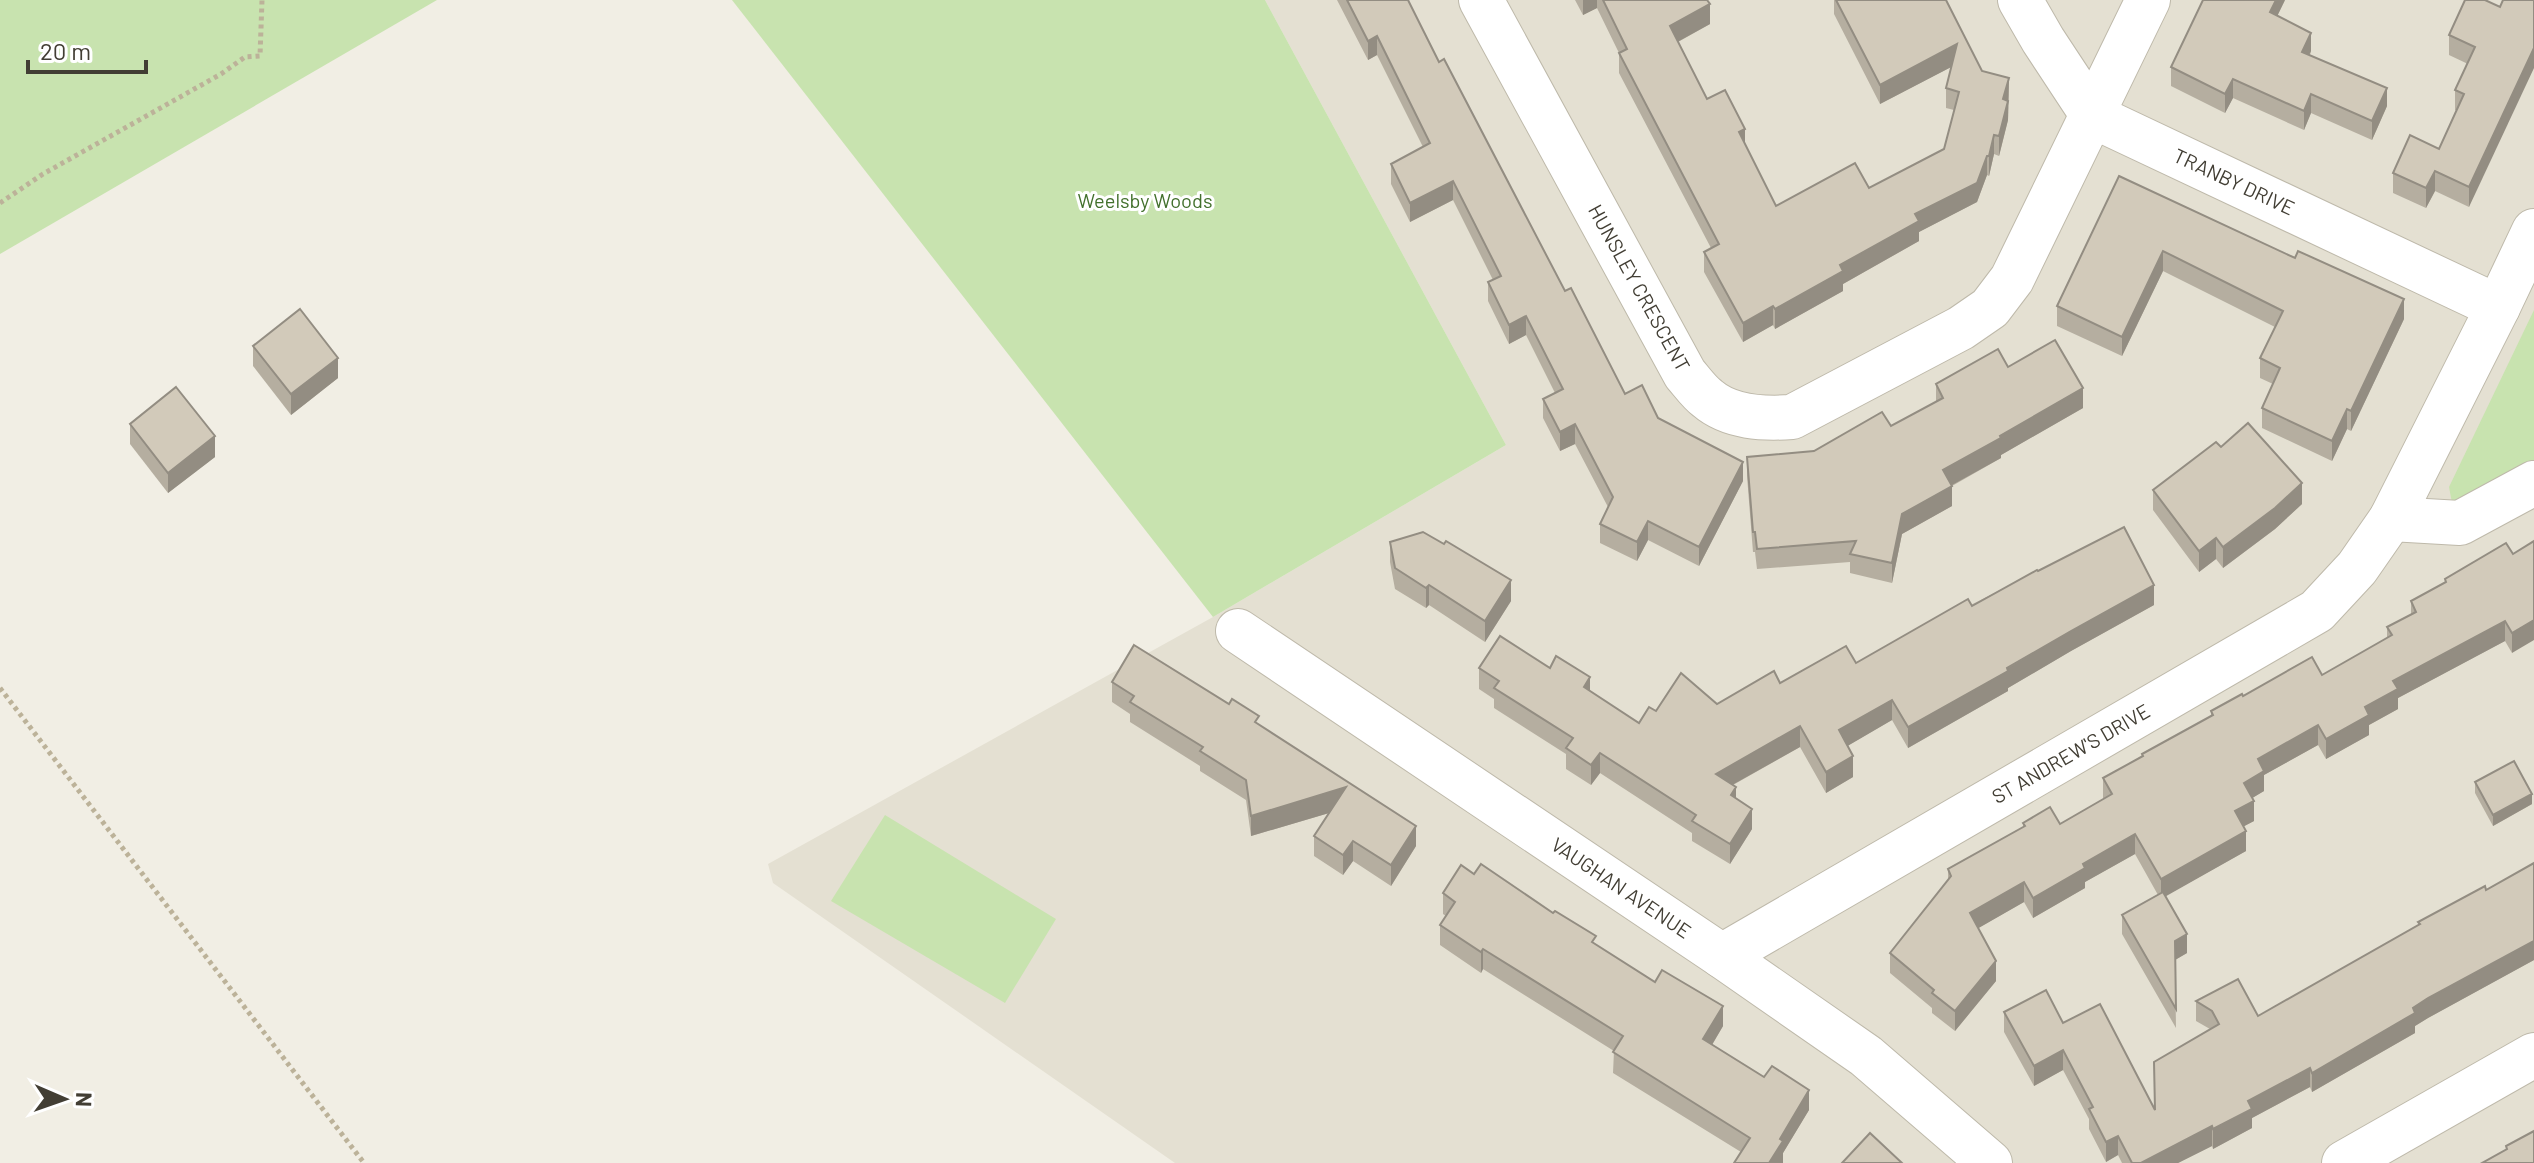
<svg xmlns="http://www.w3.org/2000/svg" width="2534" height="1163" viewBox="0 0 2534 1163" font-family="Barlow,sans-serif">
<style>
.residential{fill:#e4e0d2}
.green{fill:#c8e3af}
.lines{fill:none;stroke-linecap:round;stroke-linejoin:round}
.minor-casing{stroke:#beb9aa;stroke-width:46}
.path{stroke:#bcb299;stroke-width:5;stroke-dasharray:4 4;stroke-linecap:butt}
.minor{stroke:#fff;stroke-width:44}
.wall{fill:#b5aea0}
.shaded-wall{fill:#938d82}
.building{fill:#d2caba;stroke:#938d82;stroke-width:2}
.labels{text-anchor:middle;stroke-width:6;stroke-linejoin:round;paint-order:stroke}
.street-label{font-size:20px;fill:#423e34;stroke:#fff}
.park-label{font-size:20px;fill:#42702c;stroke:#fff}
</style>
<rect width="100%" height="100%" fill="#f1eee4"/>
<polygon class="residential" points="1265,0 2534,0 2534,1163 1175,1163 773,883 768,864 1213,617 1506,445"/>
<g class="green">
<polygon points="0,0 437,0 0,254"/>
<polygon points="732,0 1265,0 1506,445 1213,617"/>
<polygon points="2534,310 2534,469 2453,508 2449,487"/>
<polygon points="885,815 1056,919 1005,1003 831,901"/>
</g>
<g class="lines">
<defs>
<g id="minor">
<path d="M1481,0L1685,374C1692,382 1699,392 1707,398C1730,418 1764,419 1792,417L1961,328L1990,308L2012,279L2148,0"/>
<polyline points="2020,0 2043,40 2093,116 2498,307"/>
<polyline points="2391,519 2460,523 2534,483"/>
<polyline points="1238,631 1722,956 1866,1056 1990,1163"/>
<polyline points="1722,956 2317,611 2357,568 2391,519 2498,307 2534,231"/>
<polyline points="2344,1163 2534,1055"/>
</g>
</defs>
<use href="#minor" class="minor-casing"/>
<g class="path">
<polyline points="0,203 43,174 221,74 245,57 260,56 262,0"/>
<polyline points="0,688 364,1163"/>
</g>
<use href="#minor" class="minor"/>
</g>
<g class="wall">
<polygon points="1337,0 1408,0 1439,62 1565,291 1625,394 1743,481 1699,566 1648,540 1637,561 1600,543 1600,524 1608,507 1575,444 1560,451 1543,418 1543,399 1555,393 1526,335 1509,344 1488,301 1488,282 1493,280 1453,200 1410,222 1391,184 1391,164 1423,147 1377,55 1368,60"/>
<polygon points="1575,0 1707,0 1710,24 1678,42 1707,99 1745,144 1776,206 1869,188 1944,149 1954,110 1946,108 1946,88 1951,67 1880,104 1834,14 1834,0 1946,0 1982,71 2009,78 2008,120 1999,156 1994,154 1989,176 1987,175 1977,202 1919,232 1919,241 1843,284 1843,291 1775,329 1773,325 1743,342 1704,272 1704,252 1711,248 1619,73 1619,53 1597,8 1583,15"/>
<polygon points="2285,0 2277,16 2311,51 2310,55 2387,106 2372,140 2311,113 2304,130 2233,98 2225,113 2171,86 2171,67"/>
<polygon points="2500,7 2469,207 2435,191 2426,208 2393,193 2393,173 2439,149 2456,110 2455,110 2455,90 2468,64 2449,55 2449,35"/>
<polygon points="2119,176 2404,319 2351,431 2347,429 2332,461 2262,428 2262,408 2273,384 2260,378 2260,358 2275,327 2163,271 2122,356 2057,326 2057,306"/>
<polygon points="253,346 338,378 291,415 253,366"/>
<polygon points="2008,367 2083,408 2001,455 2001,458 1952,486 1952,506 1902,534 1892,583 1850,573 1850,562 1757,569 1755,552 1753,552 1747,476 1747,457 1814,451 1891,426 1936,402 1936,384"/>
<polygon points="130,424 215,457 168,493 130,444"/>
<polygon points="2153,490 2302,504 2275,529 2223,568 2216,559 2199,572 2153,510"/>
<polygon points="1390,542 1511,601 1485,642 1429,605 1426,608 1395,589 1390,562"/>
<polygon points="2513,554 2512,653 2505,641 2398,698 2398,709 2369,725 2369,735 2326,759 2318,745 2264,775 2264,791 2252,798 2254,821 2244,826 2246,851 2165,896 2187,953 2175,960 2176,1028 2122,934 2122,915 2158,895 2135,854 2085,882 2085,888 2033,918 2024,902 1978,928 1996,981 1955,1031 1932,1013 1932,1008 1890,973 1890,953 1948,881 1948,869 2023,827 2023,823 2060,824 2103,799 2103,778 2142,756 2142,754 2211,716 2211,711 2243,696 2322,675 2387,638 2387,627 2411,615 2411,601 2445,582 2445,579"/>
<polygon points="2038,571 2154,605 2071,651 2008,688 2008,691 1908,748 1892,720 1847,746 1853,777 1826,793 1800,747 1733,785 1736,799 1752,829 1730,864 1692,841 1692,833 1600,773 1591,785 1566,769 1566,754 1494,708 1494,699 1479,689 1479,668 1550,668 1590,691 1639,723 1656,711 1717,704 1780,683 1856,663"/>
<polygon points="1112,682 1259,724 1416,846 1391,886 1353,861 1343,875 1314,856 1314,836 1329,813 1251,836 1246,800 1200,771 1200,766 1130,722 1130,714 1112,702"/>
<polygon points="2475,782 2532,804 2493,826 2475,793"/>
<polygon points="2534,863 2534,960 2428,1018 2415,1026 2415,1033 2312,1092 2310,1087 2252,1118 2252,1128 2213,1149 2212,1146 2178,1163 2122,1163 2118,1155 2106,1162 2089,1129 2089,1119 2063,1070 2034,1086 2004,1032 2004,1012 2063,1023 2155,1109 2210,1029 2196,1021 2196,1001 2258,1016 2418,925 2418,922 2486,890"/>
<polygon points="1474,874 1596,945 1723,1026 1712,1045 1809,1110 1783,1153 1783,1163 1734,1163 1741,1152 1613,1073 1614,1051 1483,969 1481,973 1440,945 1440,925 1446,916 1443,914 1443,893"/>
</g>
<g class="shaded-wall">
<polygon points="1583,0 1597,0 1597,8 1583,15"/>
<polygon points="2276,0 2285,0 2270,31 2270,12"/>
<polygon points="1710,4 1710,24 1670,46 1670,26"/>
<polygon points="2311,33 2311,51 2302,70 2302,52"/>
<polygon points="1377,36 1377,55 1368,60 1368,41"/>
<polygon points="1957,44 1957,64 1880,104 1880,85"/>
<polygon points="2534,48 2534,68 2469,207 2469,187"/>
<polygon points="2009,78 2008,120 1999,156 1999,136 2003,99"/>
<polygon points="2233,79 2233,98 2225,113 2225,94"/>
<polygon points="2387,88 2387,106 2372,140 2372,121"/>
<polygon points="2311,94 2311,113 2304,130 2304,111"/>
<polygon points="1745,129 1745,148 1739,132"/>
<polygon points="1994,135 1994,154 1989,176 1989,156"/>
<polygon points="1987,156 1987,175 1977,202 1919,232 1919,241 1843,284 1843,291 1775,329 1775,309 1915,214"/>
<polygon points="2435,171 2435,191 2426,208 2426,188"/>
<polygon points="1453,181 1453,200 1410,222 1410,203"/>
<polygon points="2163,251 2163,271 2122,356 2122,337"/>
<polygon points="2404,299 2404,319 2351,431 2351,411"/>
<polygon points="1773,306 1773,325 1743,342 1743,323"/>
<polygon points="1526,316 1526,335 1509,344 1509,325"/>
<polygon points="338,358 338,378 291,415 291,394"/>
<polygon points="2083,388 2083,408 2001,455 2001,458 1943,490 1943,470 2000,436"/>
<polygon points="2347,409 2347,429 2332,461 2332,441"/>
<polygon points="1575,424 1575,444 1560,451 1560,432"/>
<polygon points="215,436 215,457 168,493 168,473"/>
<polygon points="1743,462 1743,481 1699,566 1699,547"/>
<polygon points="2302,483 2302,504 2275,529 2223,568 2223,547"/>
<polygon points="1952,486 1952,506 1902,534 1892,583 1892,563 1902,514"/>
<polygon points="1648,521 1648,540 1637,561 1637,542"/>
<polygon points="2216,538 2216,559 2199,572 2199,551"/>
<polygon points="1511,580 1511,601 1485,642 1485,621"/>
<polygon points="1429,585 1429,605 1426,608 1426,588"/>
<polygon points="2154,585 2154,605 2071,651 2008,688 2008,691 1908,748 1908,727 2071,631"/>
<polygon points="2534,620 2534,640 2512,653 2512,633"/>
<polygon points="2505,621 2505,641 2398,698 2398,709 2369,725 2369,735 2326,759 2326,739 2365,707 2393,681"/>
<polygon points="1590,677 1590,697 1584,687"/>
<polygon points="1892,700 1892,720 1839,751 1839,730"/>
<polygon points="2318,725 2318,745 2264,775 2264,791 2244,803 2244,783 2258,759"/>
<polygon points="1800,726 1800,747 1716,794 1716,774"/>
<polygon points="1600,753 1600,773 1591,785 1591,765"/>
<polygon points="1853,756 1853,777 1826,793 1826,772"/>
<polygon points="1346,787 1346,808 1251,836 1251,816"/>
<polygon points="1736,787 1736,807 1731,795"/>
<polygon points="2532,794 2532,804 2493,826 2493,815"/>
<polygon points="2254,801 2254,821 2235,831 2235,811"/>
<polygon points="1752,809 1752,829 1730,864 1730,844"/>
<polygon points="1416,826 1416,846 1391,886 1391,865"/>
<polygon points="2246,831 2246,851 2161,899 2161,879"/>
<polygon points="2135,834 2135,854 2085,882 2085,888 2033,918 2033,898 2083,864"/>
<polygon points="1353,841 1353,861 1343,875 1343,855"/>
<polygon points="2024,882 2024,902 1970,933 1970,913"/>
<polygon points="2187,934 2187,953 2175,960 2175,941"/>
<polygon points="2534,941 2534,960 2428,1018 2415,1026 2415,1033 2312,1092 2312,1073 2428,998"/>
<polygon points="1483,949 1483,969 1481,973 1481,952"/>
<polygon points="1996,961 1996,981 1955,1031 1955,1011"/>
<polygon points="1723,1006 1723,1026 1703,1060 1703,1039"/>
<polygon points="2063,1050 2063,1070 2034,1086 2034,1066"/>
<polygon points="2310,1068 2310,1087 2252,1118 2252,1128 2213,1149 2213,1129 2248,1101"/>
<polygon points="1809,1090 1809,1110 1783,1153 1783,1163 1769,1163 1780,1139"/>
<polygon points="2212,1126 2212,1146 2178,1163 2141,1163"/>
<polygon points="2118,1136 2118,1155 2106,1162 2106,1142"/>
</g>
<g class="building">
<polygon points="1347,0 1408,0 1439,62 1444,59 1565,291 1571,288 1625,394 1642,385 1658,418 1743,462 1699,547 1648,521 1637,542 1600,524 1613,497 1575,424 1560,432 1543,399 1563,389 1526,316 1509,325 1488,282 1501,276 1453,181 1410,203 1391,164 1430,143 1377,36 1368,41"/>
<polygon points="1603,0 1707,0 1710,4 1670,26 1707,99 1725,90 1745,129 1739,132 1776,206 1855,163 1869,188 1944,149 1959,92 1946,88 1957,44 1880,85 1836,0 1946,0 1982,71 2009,78 2003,99 2008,101 1999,136 1994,135 1989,156 1987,156 1977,183 1915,214 1919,221 1840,265 1843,271 1775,309 1773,306 1743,323 1704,252 1719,244 1619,53 1627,49"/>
<polygon points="2203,0 2276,0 2270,12 2311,33 2302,52 2387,88 2372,121 2311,94 2304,111 2233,79 2225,94 2171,67"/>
<polygon points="2465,0 2485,0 2500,7 2503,0 2534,0 2534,48 2469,187 2435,171 2426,188 2393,173 2410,135 2439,149 2464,94 2455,90 2475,47 2449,35"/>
<polygon points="2119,176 2295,258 2298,251 2404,299 2351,411 2347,409 2332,441 2262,408 2280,368 2260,358 2283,311 2163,251 2122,337 2057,306"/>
<polygon points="300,309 338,358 291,394 253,346"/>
<polygon points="2055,340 2083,388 2000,436 2001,438 1943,470 1952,486 1902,514 1892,563 1850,554 1856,541 1757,549 1755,532 1753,532 1747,457 1814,451 1882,412 1891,426 1943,398 1936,384 1998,349 2008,367"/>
<polygon points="176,387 215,436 168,473 130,424"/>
<polygon points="2248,423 2302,483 2275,508 2223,547 2216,538 2199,551 2153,490 2216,442 2221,447"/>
<polygon points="2124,527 2154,585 2071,631 2007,668 2008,671 1908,727 1892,700 1839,730 1853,756 1826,772 1800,726 1716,774 1736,787 1731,795 1752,809 1730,844 1692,821 1696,815 1600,753 1591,765 1566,748 1573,738 1494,688 1499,681 1479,668 1500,636 1550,668 1556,656 1590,677 1584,687 1639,723 1649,707 1656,711 1681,673 1717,704 1774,671 1780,683 1846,646 1856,663 1968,599 1972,606 2037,570 2038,571"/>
<polygon points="1423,532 1444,544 1446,541 1511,580 1485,621 1429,585 1426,588 1395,568 1390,542"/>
<polygon points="2534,541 2534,620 2512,633 2505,621 2393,681 2398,689 2365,707 2369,715 2326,739 2318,725 2258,759 2264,771 2244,783 2254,801 2235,811 2246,831 2161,879 2135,834 2083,864 2085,868 2033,898 2024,882 1970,913 1996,961 1955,1011 1932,993 1934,990 1890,953 1951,876 1948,869 2025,826 2023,823 2050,807 2060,824 2112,794 2103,778 2143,756 2142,754 2213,715 2211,711 2242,694 2243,696 2312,657 2322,675 2392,635 2387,627 2416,612 2411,601 2446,582 2445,579 2506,543 2513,554"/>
<polygon points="1134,645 1229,704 1232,699 1259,716 1255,722 1416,826 1391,865 1353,841 1343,855 1314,836 1346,787 1251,816 1246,780 1200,751 1203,747 1130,702 1134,696 1112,682"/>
<polygon points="2514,761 2532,794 2493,815 2475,782"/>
<polygon points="2534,863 2534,941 2428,998 2413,1008 2415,1013 2312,1073 2310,1068 2248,1101 2252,1109 2213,1129 2212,1126 2141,1163 2132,1163 2118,1136 2106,1142 2089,1109 2093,1107 2063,1050 2034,1066 2004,1012 2046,990 2063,1023 2100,1004 2155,1110 2154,1062 2219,1024 2212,1011 2196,1001 2238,979 2258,1016 2420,924 2418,922 2485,886 2486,890"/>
<polygon points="1481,864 1553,913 1555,911 1596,936 1592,942 1655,982 1662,970 1723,1006 1703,1039 1764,1077 1772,1066 1809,1090 1780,1139 1783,1141 1769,1163 1734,1163 1750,1138 1613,1052 1623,1036 1483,949 1481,952 1440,925 1455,902 1443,893 1461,865 1474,874"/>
<polygon points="2163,892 2187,934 2175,941 2176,1009 2122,915"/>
<polygon points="2534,1131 2534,1163 2482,1163 2507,1149 2506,1146"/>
<polygon points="1870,1133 1902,1163 1842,1163"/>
</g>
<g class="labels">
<g class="street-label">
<text transform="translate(2234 182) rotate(25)" y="7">TRANBY DRIVE</text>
<text transform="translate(1639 288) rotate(61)" y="7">HUNSLEY CRESCENT</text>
<text transform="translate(2071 754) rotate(-30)" y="7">ST ANDREW'S DRIVE</text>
<text transform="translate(1621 888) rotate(34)" y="7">VAUGHAN AVENUE</text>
</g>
<g class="park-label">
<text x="1145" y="208">Weelsby Woods</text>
</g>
</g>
<g transform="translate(64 1099) rotate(92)" stroke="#ffffff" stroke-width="6" paint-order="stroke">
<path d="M0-6L14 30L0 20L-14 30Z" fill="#423e34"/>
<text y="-12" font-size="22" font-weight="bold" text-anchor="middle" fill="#423e34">N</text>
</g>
<path d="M28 60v12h118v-12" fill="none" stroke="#423e34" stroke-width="4"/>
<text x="40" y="60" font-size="24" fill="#423e34" stroke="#ffffff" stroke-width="6" paint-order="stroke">20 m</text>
</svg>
